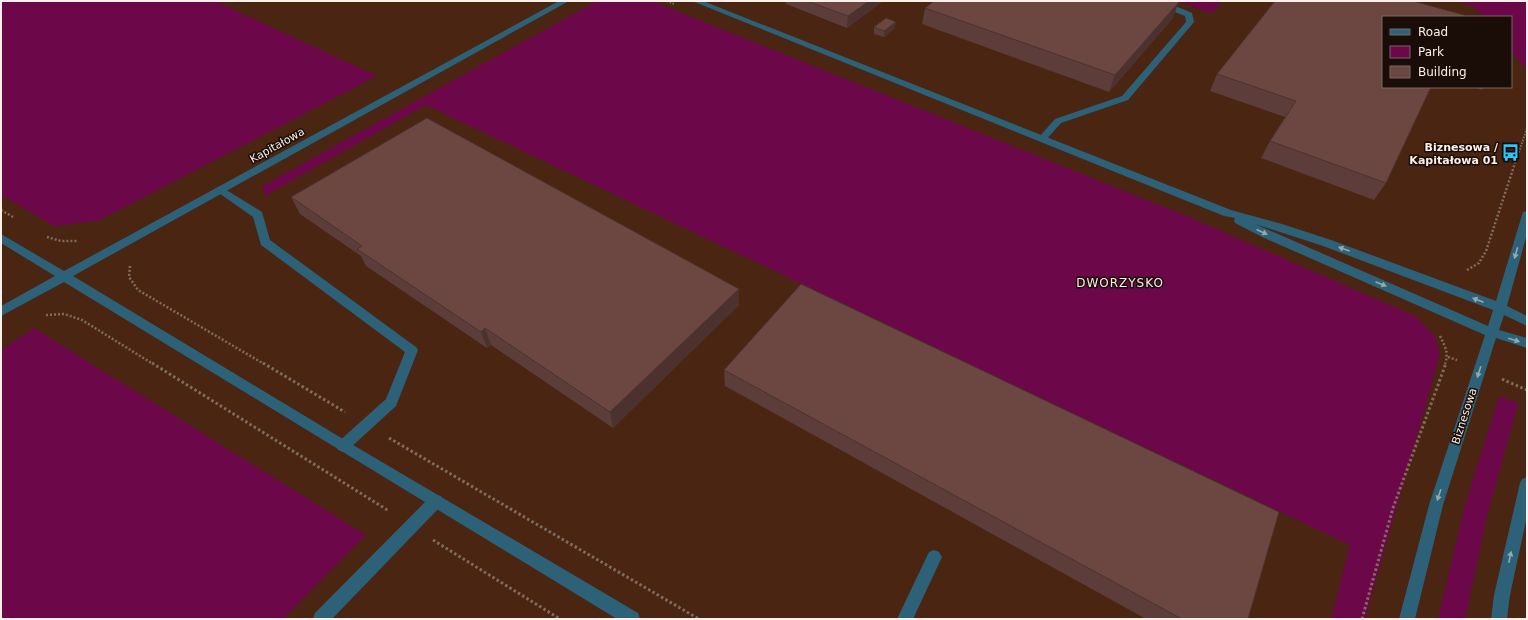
<svg xmlns="http://www.w3.org/2000/svg" width="1528" height="620" viewBox="0 0 1528 620" font-family="'DejaVu Sans',sans-serif">
<style>
.built{fill:#492512;fill-rule:evenodd}
.green{fill:#6c0849}
.lines{fill:none;stroke-linecap:round;stroke-linejoin:round}
.path-far2{stroke:#826b5f;stroke-width:2;stroke-dasharray:1.5 1.5;stroke-linecap:butt}
.path-far1{stroke:#826b5f;stroke-width:2.5;stroke-dasharray:2 2;stroke-linecap:butt}
.path{stroke:#826b5f;stroke-width:3;stroke-dasharray:2.5 2.5;stroke-linecap:butt}
.service{fill:#2d6177;fill-rule:evenodd}
.minor{fill:#2d6177;fill-rule:evenodd}
.wall{fill:#5d3d39}
.shaded-wall{fill:#4c322e}
.building{fill:#6c4742;stroke:#4c322e}
.oneway{fill:#94a8b0}
.labels{text-anchor:middle;stroke-width:3;stroke-linejoin:round;paint-order:stroke}
.street-label{font-size:11px;fill:#fcf0ea;stroke:#1a0d07}
.poi-label{font-size:11px;font-weight:bold;fill:#fcf0ea;stroke:#1a0d07;text-anchor:end}
.neighbourhood-label{font-size:12px;letter-spacing:1px;fill:#fcf0ea;stroke:#1a0d07}
</style>
<rect width="100%" height="100%" fill="#3c1f10"/>
<path class="built" d="M1,1H1527V619H1ZM1383,17H1511V87H1383Z"/>
<g class="green">
<polygon points="1,1 215,1 377,76 98,221 54,226 1,195"/>
<polygon points="597,1 652,1 1189,217 1415,316 1434,335 1440,354 1365,619 1331,619 1350,545 426,105 265,196 262,186"/>
<polygon points="1175,1 1222,1 1212,13"/>
<polygon points="1457,1 1527,1 1527,70 1511,51 1511,17 1483,17 1474,7"/>
<polygon points="34,328 366,535 283,619 1,619 1,350"/>
<polygon points="1499,396 1518,403 1486,520 1465,619 1438,619 1464,508"/>
</g>
<g class="lines">
<g class="path-far2">
<polyline points="667,1 674,4"/>
<polyline points="1516,161 1527,128"/>
</g>
<g class="path-far1">
<polyline points="1,210 13,217"/>
<polyline points="47,237 61,241 77,241"/>
<polyline points="130,266 129,277 138,290 264,364"/>
<polyline points="1467,270 1479,263 1486,251 1516,160"/>
<polyline points="46,315 64,314 82,320 153,364"/>
<path d="M1440,336C1445,346 1449,353 1445,364"/>
<polyline points="1448,357 1457,360"/>
</g>
<g class="path">
<polyline points="152,363 389,511"/>
<polyline points="263,363 345,412"/>
<polyline points="1502,379 1527,390"/>
<polyline points="389,438 699,619"/>
<polyline points="433,540 560,619"/>
<polyline points="1362,619 1393,508 1446,363"/>
</g>
<g class="service">
<path d="M1146,1C1163,1 1177,6 1192,13L1194,22L1128,100L1061,123L1045,141H1039L1037,139L1039,137L1055,119L1122,96L1186,22L1185,16Z"/>
<polygon points="220,186 262,212 270,240 416,347 418,350 396,406 348,450 343,452 338,450 336,446 338,442 386,399 405,352 261,245 253,217 216,191 215,189"/>
<polygon points="436,495 441,496 443,501 441,506 332,619 313,619 315,613 431,496"/>
<polygon points="934,550 939,552 942,557 913,619 897,619 929,552"/>
</g>
<g class="minor">
<polygon points="559,1 569,1 73,276 348,442 638,613 640,619 617,619 64,282 1,316 1,306 55,276 1,243 1,234 64,271"/>
<path d="M692,1H703L1231,210L1282,224L1331,240L1496,301L1522,215L1523,212L1527,211V234L1507,306L1527,316V326L1504,315L1499,330L1527,338V348L1496,338L1443,505L1415,619H1399L1429,505L1485,335L1262,237L1235,223L1234,220L1235,218L1224,216ZM1255,224L1323,246L1493,310L1488,326Z"/>
<polygon points="1527,477 1527,516 1510,595 1507,619 1491,619 1494,595 1520,483 1522,479"/>
</g>
</g>
<g class="wall">
<polygon points="786,1 883,1 847,28 786,4"/>
<polygon points="1275,1 1386,183 1374,200 1261,158 1270,141 1285,117 1210,91 1217,74"/>
<polygon points="925,8 1173,18 1109,92 922,24"/>
<polygon points="874,27 895,28 884,37 874,34"/>
<polygon points="1473,87 1484,87 1482,90"/>
<polygon points="291,197 739,305 613,428 491,345 487,348 366,266 361,256 300,214"/>
<polygon points="724,370 1248,619 1146,619 725,386"/>
</g>
<g class="shaded-wall">
<polygon points="869,1 883,1 847,28 848,16"/>
<polygon points="1179,2 1173,18 1109,92 1115,75"/>
<polygon points="896,22 895,28 884,37 884,31"/>
<polygon points="739,289 739,305 613,428 610,412"/>
<polygon points="485,328 491,345 487,348 481,332"/>
</g>
<g class="building">
<polygon points="807,1 869,1 848,16"/>
<polygon points="934,1 1176,1 1179,2 1115,75 925,8"/>
<polygon points="1275,1 1413,1 1464,15 1463,17 1383,17 1383,87 1431,87 1386,183 1270,141 1296,101 1217,74"/>
<polygon points="886,18 896,22 884,31 874,27"/>
<polygon points="427,118 739,289 610,412 485,328 481,332 357,249 362,246 291,197"/>
<polygon points="801,284 1279,512 1248,619 1182,619 724,370"/>
</g>
<defs><path id="oneway-solid" d="M-6-.8H1V-3.2L6.5 0L1 3.2V.8H-6Z"/></defs>
<g class="oneway">
<use href="#oneway-solid" transform="translate(1262 232) rotate(25)"/>
<use href="#oneway-solid" transform="translate(1344 249) rotate(-160)"/>
<use href="#oneway-solid" transform="translate(1516 253) rotate(106)"/>
<use href="#oneway-solid" transform="translate(1381 284) rotate(23)"/>
<use href="#oneway-solid" transform="translate(1478 300) rotate(-159)"/>
<use href="#oneway-solid" transform="translate(1514 340) rotate(17)"/>
<use href="#oneway-solid" transform="translate(1479 372) rotate(108)"/>
<use href="#oneway-solid" transform="translate(1439 495) rotate(108)"/>
<use href="#oneway-solid" transform="translate(1510 557) rotate(-78)"/>
</g>
<defs>
<symbol id="bus-bare" viewBox="-9 -9 18 18"><path d="M-5-6H5V4H4V6H2V4H-2V6H-4V4H-5ZM-3.5-4V0h7V-4ZM-3.5 1.2v1.5H-2V1.2ZM2 1.2v1.5H3.5V1.2Z" fill="#27c8ff" stroke="#1a0d07" stroke-width="2.5" paint-order="stroke"/></symbol>
</defs>
<g fill-rule="evenodd">
<use href="#bus-bare" x="1498" y="140" width="25" height="25"/>
</g>
<g class="labels">
<g class="street-label">
<text transform="translate(277 145) rotate(-29)" y="4">Kapitałowa</text>
<text transform="translate(1464 416) rotate(-72)" y="4">Biznesowa</text>
</g>
<g class="poi-label">
<text x="1498" y="151">Biznesowa /<tspan x="1498" dy="13">Kapitałowa 01</tspan></text>
</g>
<g class="neighbourhood-label">
<text x="1120" y="287">DWORZYSKO</text>
</g>
</g>
<rect width="1528" height="620" fill="none" stroke="#fcf0ea" stroke-width="4"/>
<rect x="1382" y="16" width="130" height="72" fill="#1a0d07" stroke="#746862"/>
<rect x="1390" y="29" width="20" height="6" fill="#2d6177" stroke="#746862"/>
<text x="1418" y="36" font-size="12" fill="#fcf0ea">Road</text>
<rect x="1390" y="46" width="20" height="12" fill="#6c0849" stroke="#746862"/>
<text x="1418" y="56" font-size="12" fill="#fcf0ea">Park</text>
<rect x="1390" y="66" width="20" height="12" fill="#6c4742" stroke="#746862"/>
<text x="1418" y="76" font-size="12" fill="#fcf0ea">Building</text>
</svg>
